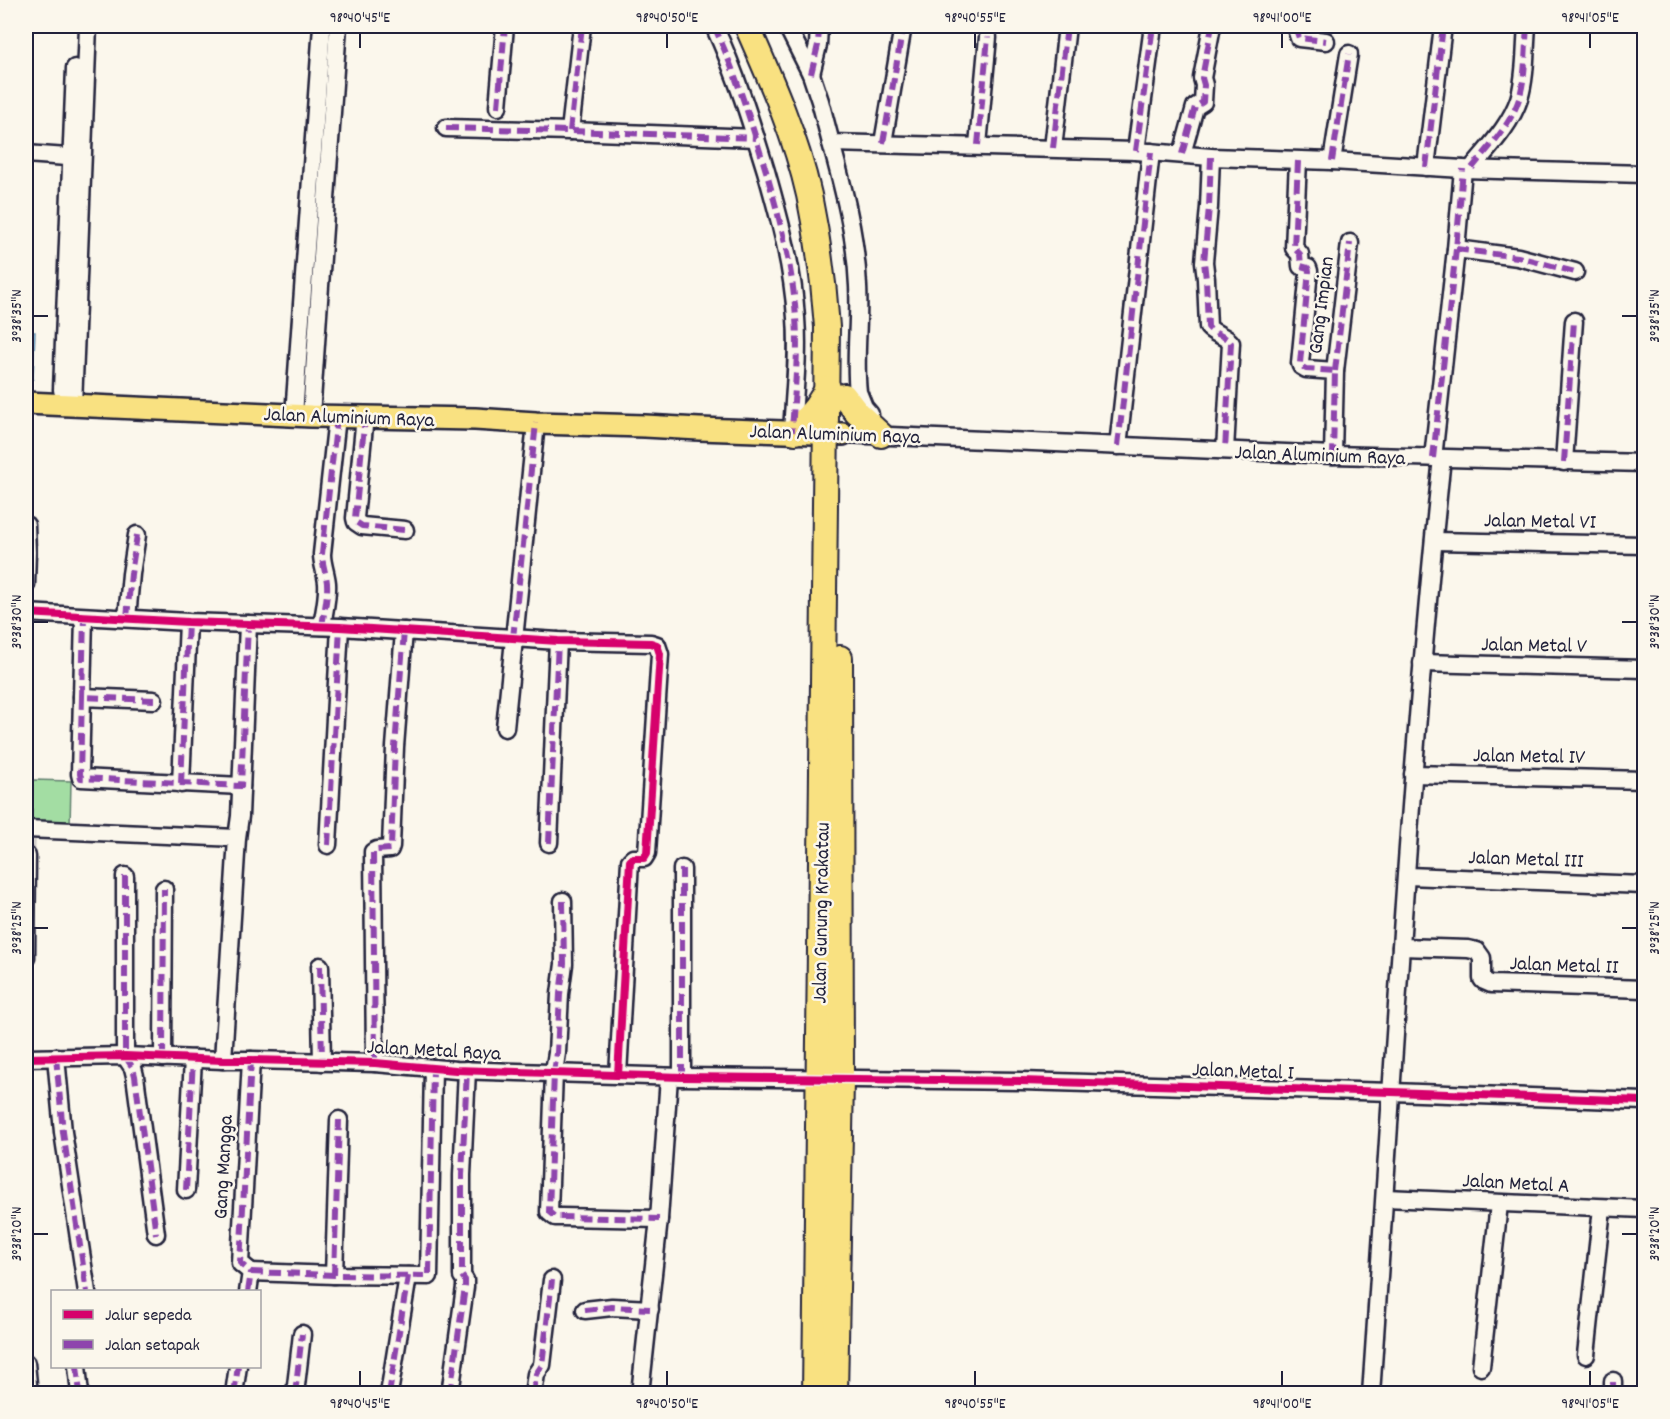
<svg xmlns="http://www.w3.org/2000/svg" width="1670" height="1419" viewBox="0 0 1670 1419" font-family="Dekko,sans-serif">
<style>
.green{fill:#a3dda3;stroke:#62806f;stroke-width:1.5}
.water{fill:#97d8f9;stroke:#688fad;stroke-width:1.5}
.lines{fill:none;stroke-linecap:round;stroke-linejoin:round}
.minor-tunnel{stroke:#d0ccc9;stroke-width:16;stroke-dasharray:16 8;stroke-linecap:butt}
.minor-casing{stroke:#22223b;stroke-width:21}
.major-casing{stroke:#22223b;stroke-width:26}
.highway-casing{stroke:#22223b;stroke-width:28}
.minor{stroke:#fbf7ec;stroke-width:16}
.major{stroke:#f9e181;stroke-width:21}
.highway{stroke:#f9e181;stroke-width:24}
.quiet{stroke:#8e44ad;stroke-width:6;stroke-dasharray:12 6;stroke-linecap:butt}
.cycleway-casing{stroke:#fbf7ec;stroke-width:11}
.cycleway{stroke:#d6006c;stroke-width:8}
.ticks{fill:none;stroke:#22223b;stroke-width:2}
.labels{text-anchor:middle;stroke-width:5;stroke-linejoin:round;paint-order:stroke}
.street-label{font-size:21px;fill:#22223b;stroke:#fbf7ec}
.neatline{fill:none;stroke:#22223b;stroke-width:2}
.ticks-label{font-size:15px;text-anchor:middle;fill:#22223b}
</style>
<rect width="100%" height="100%" fill="#fbf7ec"/>
<filter id="ink" filterUnits="userSpaceOnUse"><feTurbulence type="fractalNoise" baseFrequency=".0167" numOctaves="2"/><feDisplacementMap in="SourceGraphic" scale="12" xChannelSelector="R" yChannelSelector="G"/><feConvolveMatrix kernelMatrix="1 2 1 2 8 2 1 2 1" color-interpolation-filters="sRGB"/></filter>
<g filter="url(#ink)">
<polygon class="green" points="33,780 71,781 70,827 32,826"/>
<polygon class="water" points="26,332 35,332 33,379 26,378"/>
<g class="lines">
<polyline class="minor-tunnel" points="27,856 28,835"/>
<defs>
<g id="minor">
<path d="M714,26C736,73 751,122 766,171C780,220 793,268 796,318C799,356 794,394 792,432"/>
<polyline points="787,26 811,74 820,101 831,143 1136,151 1211,157 1332,161 1463,169 1644,174"/>
<polyline points="1295,26 1299,38 1326,41"/>
<polyline points="811,74 818,45 819,26"/>
<polyline points="498,107 505,26"/>
<polyline points="446,128 570,131 756,138"/>
<polyline points="570,131 582,26"/>
<path d="M831,143C844,190 856,237 858,286C860,321 854,357 858,392L864,407L870,414"/>
<polyline points="883,143 903,26"/>
<polyline points="978,145 988,37"/>
<polyline points="1053,148 1067,26"/>
<polyline points="1136,151 1153,26"/>
<polyline points="26,154 81,158"/>
<polyline points="1182,154 1195,107 1203,102 1204,85 1202,78 1212,26"/>
<path d="M1211,157L1209,207L1204,262L1206,279L1208,327C1215,335 1225,335 1231,343L1225,450"/>
<polyline points="1298,161 1294,248 1300,254 1301,266 1308,268 1309,271 1300,363 1301,366 1306,369 1335,371 1333,455"/>
<polyline points="1332,161 1349,54"/>
<polyline points="1426,167 1443,26"/>
<path d="M1472,168C1489,147 1510,126 1519,99C1526,77 1525,49 1527,26"/>
<polyline points="1456,249 1518,257 1575,272"/>
<polyline points="1335,371 1350,243"/>
<polyline points="62,390 75,68"/>
<polyline points="73,405 88,26"/>
<polyline points="294,415 322,26"/>
<polyline points="311,416 338,26"/>
<polyline points="365,416 355,518 356,522 362,526 405,530"/>
<polyline points="843,434 1333,455 1644,463"/>
<polyline points="1118,446 1151,152"/>
<polyline points="1433,458 1456,249 1463,169"/>
<polyline points="1564,462 1574,321"/>
<polyline points="26,525 27,552 26,585"/>
<polyline points="1434,541 1644,545"/>
<polyline points="26,613 188,622 340,627 558,641 651,643 657,645 660,654 647,853 644,858 633,858 630,861 618,1075"/>
<polyline points="127,618 131,574 137,535"/>
<path d="M322,626C324,612 328,597 327,583C326,573 322,564 322,554L337,417"/>
<polyline points="1422,663 1644,669"/>
<polyline points="82,697 84,617"/>
<polyline points="154,700 82,697 80,774 81,778 241,786"/>
<polyline points="505,728 536,423"/>
<polyline points="1413,774 1644,780"/>
<polyline points="181,784 188,622"/>
<polyline points="26,829 237,838"/>
<polyline points="549,843 558,641"/>
<polyline points="328,845 340,627"/>
<polyline points="125,876 125,1056 133,1068 135,1076 156,1234"/>
<polyline points="1407,876 1644,885"/>
<polyline points="563,901 564,964 560,994 557,1053 554,1072 549,1212 555,1217 561,1217 659,1219"/>
<polyline points="1401,947 1468,949 1477,951 1482,958 1482,979 1484,981 1491,984 1644,989"/>
<polyline points="26,958 27,856"/>
<polyline points="320,966 322,1062"/>
<polyline points="56,1057 63,1132 87,1292"/>
<polyline points="26,1058 125,1056 223,1060 251,1060 375,1063 456,1070 682,1077 1021,1081 1392,1092 1644,1101"/>
<polyline points="163,1058 164,889"/>
<polyline points="223,1060 237,838 240,816 248,624"/>
<polyline points="251,1060 240,1263 251,1272"/>
<polyline points="375,1063 373,852 377,850 390,849 391,846 395,747 404,631"/>
<polyline points="682,1077 682,869"/>
<polyline points="186,1190 193,1059"/>
<polyline points="1385,1198 1644,1209"/>
<polyline points="251,1272 334,1275 429,1276 433,1068"/>
<polyline points="334,1275 339,1120"/>
<polyline points="248,1292 251,1272"/>
<polyline points="585,1310 612,1307 650,1309"/>
<polyline points="1586,1355 1602,1208"/>
<polyline points="26,1363 29,1394"/>
<polyline points="77,1366 80,1394"/>
<polyline points="1481,1367 1499,1204"/>
<polyline points="234,1394 238,1366"/>
<polyline points="295,1394 302,1334"/>
<polyline points="389,1394 408,1276"/>
<polyline points="450,1394 465,1287 465,1280 462,1276 462,1175 467,1070"/>
<polyline points="533,1394 536,1374 542,1365 552,1280"/>
<polyline points="640,1394 659,1219 669,1077"/>
<path d="M1371,1394C1393,1082 1409,769 1442,458"/>
<polyline points="1613,1394 1613,1381"/>
</g>
<polyline id="major" points="26,403 311,416 475,419 536,423 645,426 699,429 843,434"/>
<g id="highway">
<path d="M747,26C771,80 796,137 809,195C818,239 824,283 827,327L815,1394"/>
<polyline points="844,396 857,413 881,435"/>
<polyline points="795,432 816,407 828,388"/>
<polyline points="835,1394 841,1080 840,658"/>
</g>
</defs>
<use href="#minor" class="minor-casing"/>
<use href="#major" class="major-casing"/>
<use href="#highway" class="highway-casing"/>
<use href="#minor" class="minor"/>
<use href="#major" class="major"/>
<use href="#highway" class="highway"/>
<g class="quiet">
<path d="M714,26C736,73 751,122 766,171C780,220 793,268 796,318C799,356 794,394 792,432"/>
<polyline points="1295,26 1299,38 1326,41"/>
<polyline points="811,74 818,45 819,26"/>
<polyline points="498,107 505,26"/>
<polyline points="446,128 570,131 756,138"/>
<polyline points="570,131 582,26"/>
<polyline points="883,143 903,26"/>
<polyline points="978,145 988,37"/>
<polyline points="1053,148 1067,26"/>
<polyline points="1136,151 1153,26"/>
<polyline points="1182,154 1195,107 1203,102 1204,85 1202,78 1212,26"/>
<path d="M1211,157L1209,207L1204,262L1206,279L1208,327C1215,335 1225,335 1231,343L1225,450"/>
<polyline points="1298,161 1294,248 1300,254 1301,266 1308,268 1309,271 1300,363 1301,366 1306,369 1335,371 1333,455"/>
<polyline points="1332,161 1349,54"/>
<polyline points="1426,167 1443,26"/>
<path d="M1472,168C1489,147 1510,126 1519,99C1526,77 1525,49 1527,26"/>
<polyline points="1456,249 1518,257 1575,272"/>
<polyline points="1335,371 1350,243"/>
<polyline points="365,416 355,518 356,522 362,526 405,530"/>
<polyline points="1118,446 1151,152"/>
<polyline points="1433,458 1456,249 1463,169"/>
<polyline points="1564,462 1574,321"/>
<polyline points="26,525 27,552 26,585"/>
<polyline points="127,618 131,574 137,535"/>
<path d="M322,626C324,612 328,597 327,583C326,573 322,564 322,554L337,417"/>
<polyline points="513,638 536,423"/>
<polyline points="82,697 84,617"/>
<polyline points="154,700 82,697 80,774 81,778 241,786 248,624"/>
<polyline points="181,784 188,622"/>
<polyline points="549,843 558,641"/>
<polyline points="328,845 340,627"/>
<polyline points="27,864 28,829"/>
<polyline points="125,876 125,1056 133,1068 135,1076 156,1234"/>
<polyline points="563,901 564,964 560,994 557,1053 554,1072 549,1212 555,1217 561,1217 659,1219"/>
<polyline points="320,966 322,1062"/>
<polyline points="56,1057 63,1132 87,1292"/>
<polyline points="163,1058 164,889"/>
<polyline points="251,1060 240,1263 251,1272"/>
<polyline points="375,1063 373,852 377,850 390,849 391,846 395,747 404,631"/>
<polyline points="682,1077 682,869"/>
<polyline points="186,1190 193,1059"/>
<polyline points="251,1272 334,1275 429,1276 433,1068"/>
<polyline points="334,1275 339,1120"/>
<polyline points="248,1292 251,1272"/>
<polyline points="585,1310 612,1307 650,1309"/>
<polyline points="77,1366 80,1394"/>
<polyline points="234,1394 238,1366"/>
<polyline points="295,1394 302,1334"/>
<polyline points="389,1394 408,1276"/>
<polyline points="450,1394 465,1287 465,1280 462,1276 462,1175 467,1070"/>
<polyline points="533,1394 536,1374 542,1365 552,1280"/>
<polyline points="1613,1394 1613,1381"/>
</g>
<defs>
<g id="cycleway">
<polyline points="26,613 188,622 340,627 558,641 651,643 657,645 660,654 647,853 644,858 633,858 630,861 618,1075"/>
<polyline points="26,1058 125,1056 223,1060 251,1060 375,1063 456,1070 682,1077 1021,1081 1392,1092 1644,1101"/>
</g>
</defs>
<use href="#cycleway" class="cycleway-casing"/>
<use href="#cycleway" class="cycleway"/>
</g>
</g>
<path class="ticks" d="M360,33V48M667,33V48M975,33V48M1282,33V48M1590,33V48M33,316H48M1622,316H1637M33,622H48M1622,622H1637M33,928H48M1622,928H1637M33,1234H48M1622,1234H1637M360,1371V1386M667,1371V1386M975,1371V1386M1282,1371V1386M1590,1371V1386"/>
<g class="labels">
<g class="street-label">
<text transform="translate(1320 305) rotate(-83)" y="7">Gang Impian</text>
<text transform="translate(349 416) rotate(2)" y="7">Jalan Aluminium Raya</text>
<text transform="translate(835 433) rotate(2)" y="7">Jalan Aluminium Raya</text>
<text transform="translate(1320 454) rotate(2)" y="7">Jalan Aluminium Raya</text>
<text transform="translate(1540 520) rotate(1)" y="7">Jalan Metal VI</text>
<text transform="translate(1534 644) rotate(1)" y="7">Jalan Metal V</text>
<text transform="translate(1529 755) rotate(1)" y="7">Jalan Metal IV</text>
<text transform="translate(1526 858) rotate(2)" y="7">Jalan Metal III</text>
<text transform="translate(820 913) rotate(-89)" y="7">Jalan Gunung Krakatau</text>
<text transform="translate(1564 964) rotate(2)" y="7">Jalan Metal II</text>
<text transform="translate(434 1049) rotate(3)" y="7">Jalan Metal Raya</text>
<text transform="translate(1243 1070) rotate(2)" y="7">Jalan Metal I</text>
<text transform="translate(222 1167) rotate(-87)" y="7">Gang Mangga</text>
<text transform="translate(1516 1182) rotate(3)" y="7">Jalan Metal A</text>
</g>
</g>
<rect width="1670" height="1419" fill="none" stroke="#fbf7ec" stroke-width="66"/>
<rect x="51" y="1290" width="210" height="78" fill="#fbf7ec" stroke="#a4a2a5" stroke-width="1.5"/>
<rect x="63" y="1310" width="30" height="9" fill="#d6006c" stroke="#a4a2a5" stroke-width="1.5"/>
<text x="105" y="1320" font-size="18" fill="#22223b">Jalur sepeda</text>
<rect x="63" y="1340" width="30" height="9" fill="#8e44ad" stroke="#a4a2a5" stroke-width="1.5"/>
<text x="105" y="1350" font-size="18" fill="#22223b">Jalan setapak</text>
<rect x="33" y="33" width="1604" height="1353" class="neatline"/>
<g class="ticks-label">
<text x="360" y="22">98°40'45"E</text>
<text x="667" y="22">98°40'50"E</text>
<text x="975" y="22">98°40'55"E</text>
<text x="1282" y="22">98°41'00"E</text>
<text x="1590" y="22">98°41'05"E</text>
<text transform="translate(16 316) rotate(-90)" y="5">3°38'35"N</text>
<text transform="translate(1654 316) rotate(-90)" y="5">3°38'35"N</text>
<text transform="translate(16 622) rotate(-90)" y="5">3°38'30"N</text>
<text transform="translate(1654 622) rotate(-90)" y="5">3°38'30"N</text>
<text transform="translate(16 928) rotate(-90)" y="5">3°38'25"N</text>
<text transform="translate(1654 928) rotate(-90)" y="5">3°38'25"N</text>
<text transform="translate(16 1234) rotate(-90)" y="5">3°38'20"N</text>
<text transform="translate(1654 1234) rotate(-90)" y="5">3°38'20"N</text>
<text x="360" y="1408">98°40'45"E</text>
<text x="667" y="1408">98°40'50"E</text>
<text x="975" y="1408">98°40'55"E</text>
<text x="1282" y="1408">98°41'00"E</text>
<text x="1590" y="1408">98°41'05"E</text>
</g>
</svg>
